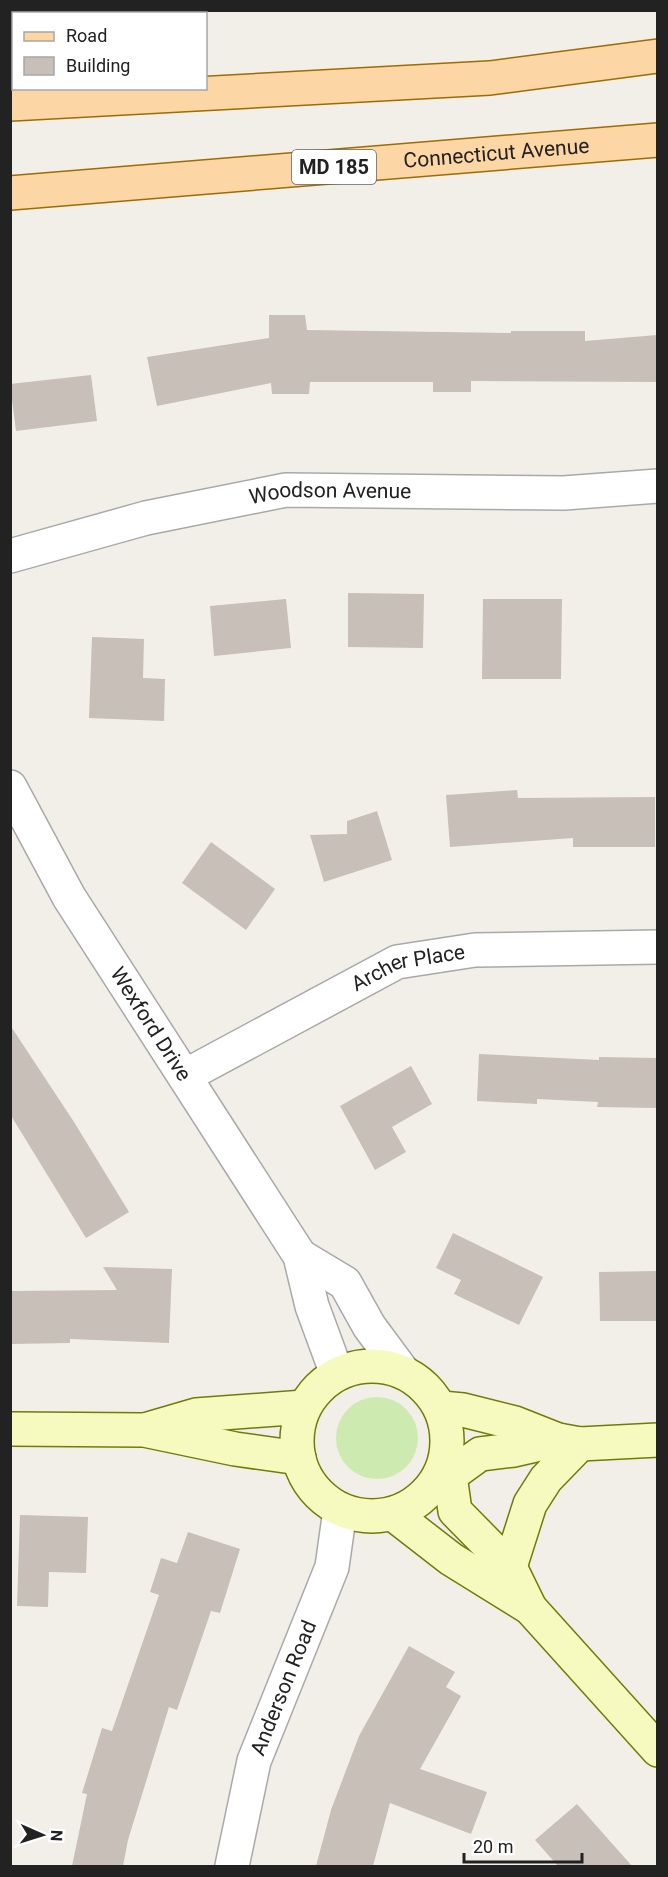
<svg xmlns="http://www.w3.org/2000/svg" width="668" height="1877" viewBox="0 0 668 1877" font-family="Roboto,sans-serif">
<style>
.grass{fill:#cdebb0}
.building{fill:#c7bfb8}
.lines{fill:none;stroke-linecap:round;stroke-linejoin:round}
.street-casing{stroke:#a9a9a9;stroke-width:36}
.secondary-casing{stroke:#707d05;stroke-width:36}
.primary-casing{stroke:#a06b00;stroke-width:36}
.street{stroke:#fff;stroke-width:33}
.secondary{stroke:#f7fabf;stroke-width:33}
.primary{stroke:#fcd6a4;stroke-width:33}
.labels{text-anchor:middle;stroke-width:6;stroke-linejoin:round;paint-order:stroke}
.shield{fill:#fff;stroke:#646464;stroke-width:1.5}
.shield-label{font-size:20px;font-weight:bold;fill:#222}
.street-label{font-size:21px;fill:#222;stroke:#fff}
</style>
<rect width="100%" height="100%" fill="#f2efe9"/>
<circle class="grass" cx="377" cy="1438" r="41"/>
<g class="building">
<polygon points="269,315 305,315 307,330 511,333 511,331 585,331 585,341 657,335 657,382 471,381 471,392 433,392 433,382 310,382 309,394 272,394 271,383 157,406 147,357 269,338"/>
<polygon points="91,375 97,421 16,431 10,384"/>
<polygon points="348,593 424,594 423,648 348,647"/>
<polygon points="286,599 291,648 214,656 210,606"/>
<polygon points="483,599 562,599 561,679 482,679"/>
<polygon points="92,637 144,639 143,678 165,679 164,721 89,718"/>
<polygon points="517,790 518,798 655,797 655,847 573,847 573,838 450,847 446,795"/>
<polygon points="377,811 392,860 324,882 310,835 347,834 347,821"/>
<polygon points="211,842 275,889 246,930 182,883"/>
<polygon points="10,1025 74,1122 129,1212 86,1238 10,1114"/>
<polygon points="479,1054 599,1060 599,1057 657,1058 657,1108 597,1107 598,1102 537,1099 537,1104 477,1101"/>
<polygon points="411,1066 432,1104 392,1127 406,1152 375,1170 340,1106"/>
<polygon points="453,1233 543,1277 519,1325 454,1294 461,1280 436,1268"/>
<polygon points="103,1267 172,1269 169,1343 70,1339 70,1343 10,1344 10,1291 117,1290"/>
<polygon points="657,1271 657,1321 600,1321 599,1272"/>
<polygon points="20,1515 88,1517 86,1573 49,1572 48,1607 17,1606"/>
<polygon points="188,1532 240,1549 220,1613 211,1611 177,1710 169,1707 128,1840 123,1866 72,1866 87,1794 82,1793 102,1728 112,1731 159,1595 150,1592 161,1558 177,1563"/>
<polygon points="409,1646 455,1672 446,1687 461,1696 420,1769 487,1792 471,1834 390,1803 373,1866 316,1866 331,1810 359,1736"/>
<polygon points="577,1804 632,1866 558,1866 535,1840"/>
</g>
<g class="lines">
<defs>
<g id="street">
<path id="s1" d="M10,556L146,518L286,490L564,493L658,486"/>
<path id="s2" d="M10,787L69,897L300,1256L312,1306L337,1374"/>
<path id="s3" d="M185,1076L397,962L475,950L658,947"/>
<polyline points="300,1256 345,1283 369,1326 403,1372"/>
<path id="s4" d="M232,1866L254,1761L332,1567L340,1510"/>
</g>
<g id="secondary">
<circle cx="372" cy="1441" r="75"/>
<polyline points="441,1408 463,1410 515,1423 558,1440 580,1444 658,1440"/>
<polyline points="10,1429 144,1430 235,1449 299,1458"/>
<polyline points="148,1429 196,1415 304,1407"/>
<polyline points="447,1454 455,1511 510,1567 530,1608 658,1750"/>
<polyline points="436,1486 480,1454 514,1450 558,1440"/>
<polyline points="393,1514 451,1559 530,1608"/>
<polyline points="510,1567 530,1504 546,1479 580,1444"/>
</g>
<g id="primary">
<polyline points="10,104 490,78 658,56"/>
<path id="s5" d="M10,193L658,140"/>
</g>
</defs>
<use href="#street" class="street-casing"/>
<use href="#secondary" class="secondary-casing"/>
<use href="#primary" class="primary-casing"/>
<use href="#street" class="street"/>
<use href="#secondary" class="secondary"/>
<use href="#primary" class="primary"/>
</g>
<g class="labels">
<rect class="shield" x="292" y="150" width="84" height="34" rx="4.5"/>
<g class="shield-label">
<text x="334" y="174">MD 185</text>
</g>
<g class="street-label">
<text dy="7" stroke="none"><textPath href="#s5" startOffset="488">Connecticut Avenue</textPath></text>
<text dy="7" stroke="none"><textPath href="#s1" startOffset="328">Woodson Avenue</textPath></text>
<text dy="7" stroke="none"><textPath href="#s3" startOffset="250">Archer Place</textPath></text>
<text dy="7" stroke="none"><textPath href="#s2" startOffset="276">Wexford Drive</textPath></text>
<text dy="7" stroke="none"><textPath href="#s4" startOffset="186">Anderson Road</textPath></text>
</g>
</g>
<rect width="668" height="1877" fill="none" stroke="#222222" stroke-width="24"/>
<rect x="12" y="12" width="195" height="78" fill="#ffffff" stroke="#a7a7a7" stroke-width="1.5"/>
<rect x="24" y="32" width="30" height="9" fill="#fcd6a4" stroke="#a7a7a7" stroke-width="1.5"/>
<text x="66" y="42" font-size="18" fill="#222222">Road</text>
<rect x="24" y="57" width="30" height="18" fill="#c7bfb8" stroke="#a7a7a7" stroke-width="1.5"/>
<text x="66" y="72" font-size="18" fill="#222222">Building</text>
<g transform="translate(42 1835) rotate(93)" stroke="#ffffff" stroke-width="4.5" paint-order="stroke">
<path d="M0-4.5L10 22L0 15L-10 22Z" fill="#222222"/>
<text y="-9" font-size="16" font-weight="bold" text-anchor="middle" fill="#222222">N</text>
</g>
<path d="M464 1853v9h118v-9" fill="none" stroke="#222222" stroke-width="3"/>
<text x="473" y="1853" font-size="18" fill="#222222" stroke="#ffffff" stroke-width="4.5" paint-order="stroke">20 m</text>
</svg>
